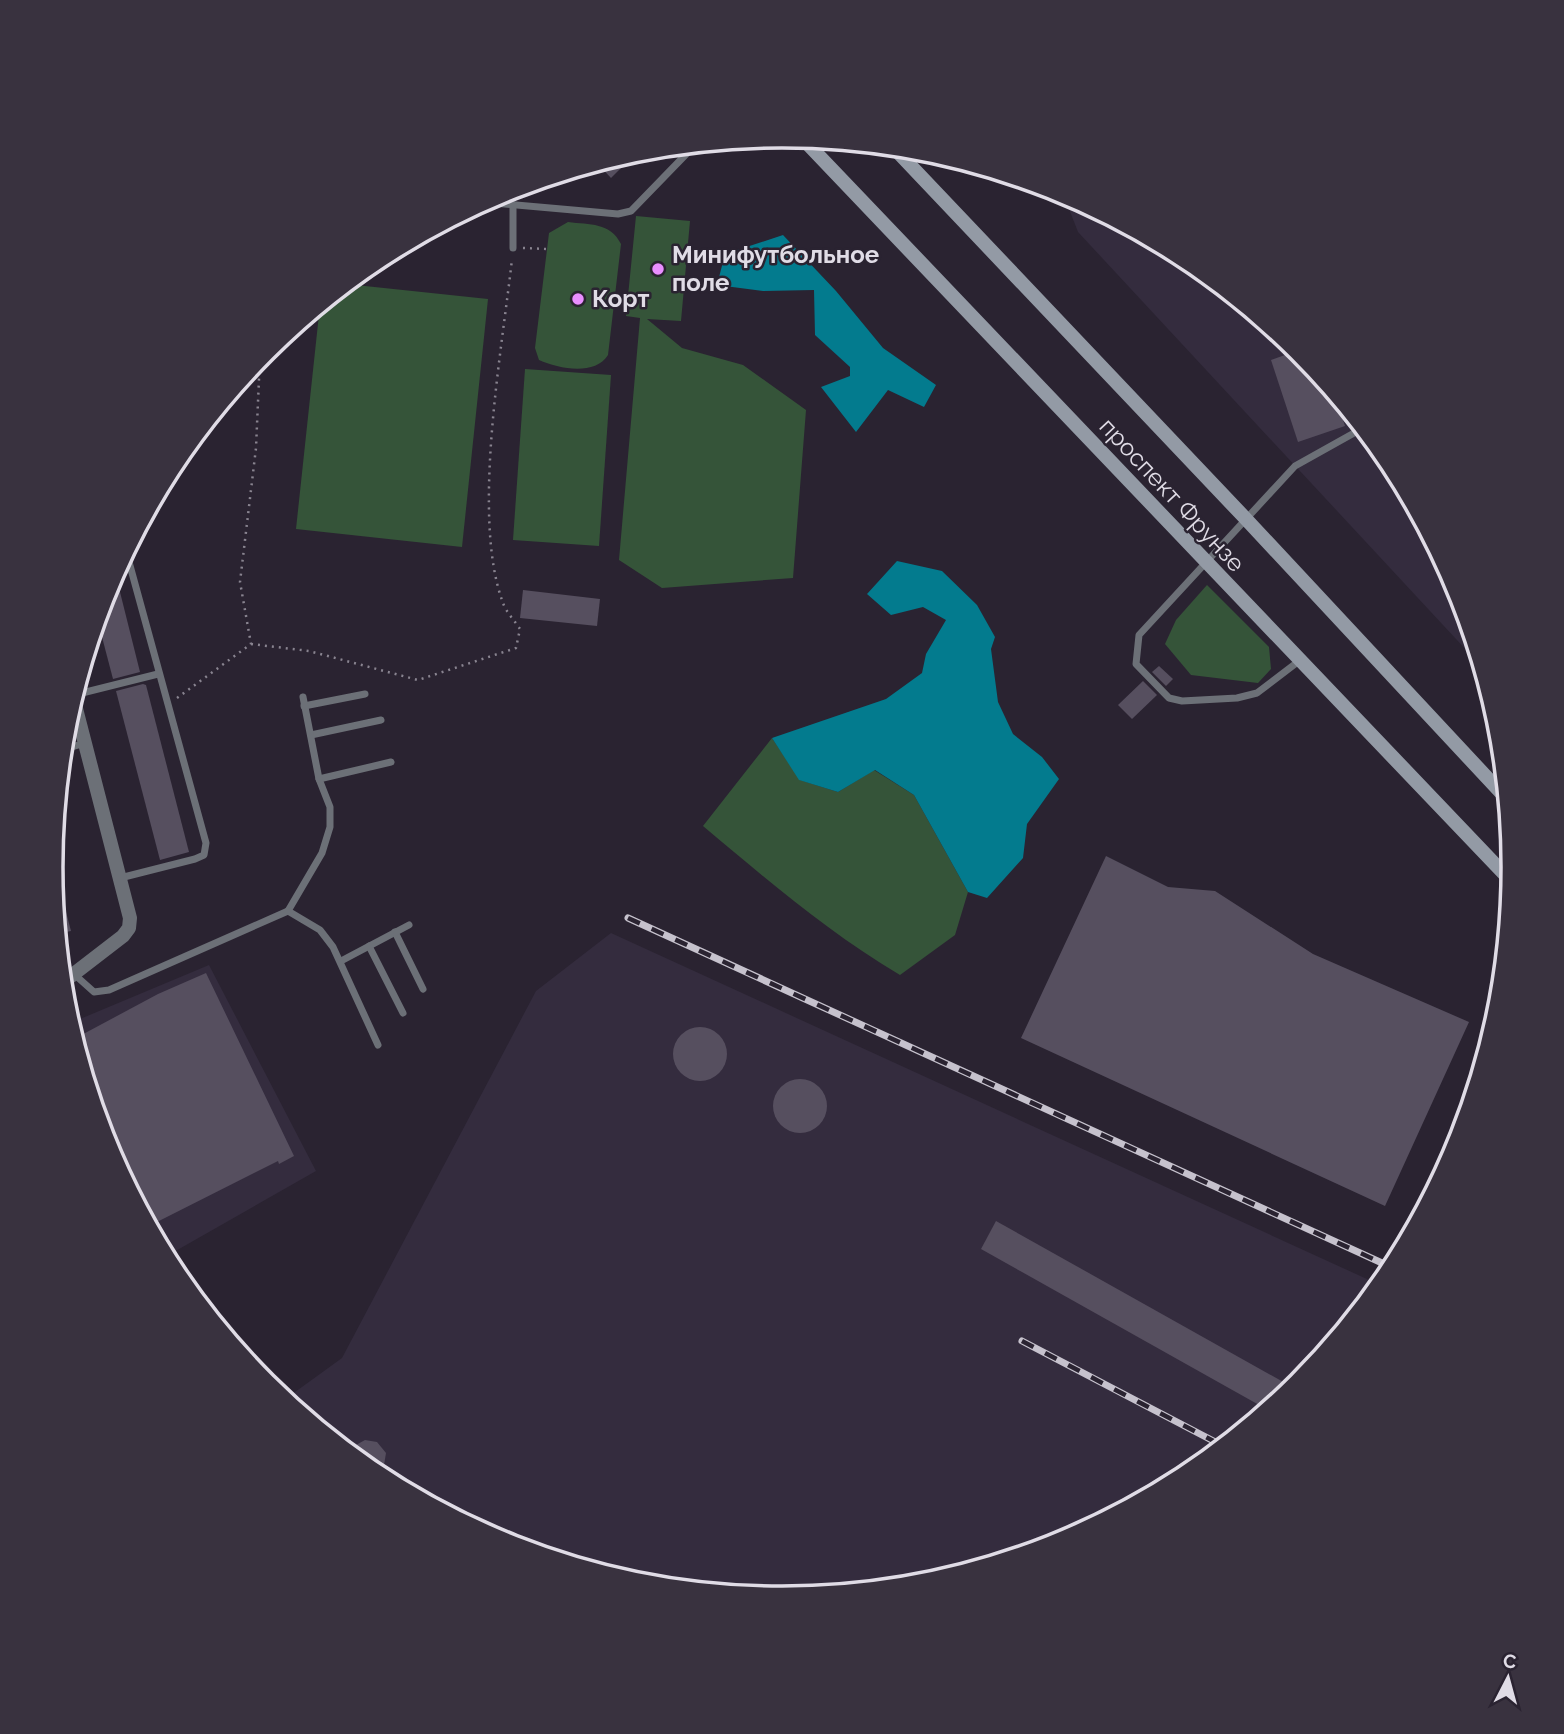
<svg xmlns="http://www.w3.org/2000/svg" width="1564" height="1734" viewBox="0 0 1564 1734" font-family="Raleway,sans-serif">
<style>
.built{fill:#342c3e}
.green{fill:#355439}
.water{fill:#037b8e}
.building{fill:#564f5f}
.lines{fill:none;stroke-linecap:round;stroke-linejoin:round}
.path{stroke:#898490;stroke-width:2.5;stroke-dasharray:2 5;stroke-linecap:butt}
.service{stroke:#6c7077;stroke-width:7}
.minor{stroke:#6c7077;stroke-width:14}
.secondary{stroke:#939aa5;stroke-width:14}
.rail-casing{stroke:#c6c2cd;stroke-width:7}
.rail{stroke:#2a2331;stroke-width:4.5;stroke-dasharray:13;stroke-linecap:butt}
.poi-dot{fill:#e98eff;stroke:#2a2331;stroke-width:2.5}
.labels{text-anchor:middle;stroke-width:5;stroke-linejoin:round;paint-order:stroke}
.poi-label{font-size:24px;font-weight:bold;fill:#e0dce6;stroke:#2a2331;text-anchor:start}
.street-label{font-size:24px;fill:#e0dce6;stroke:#2a2331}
.rim{fill:none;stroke:#e0dce6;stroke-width:3.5}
</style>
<rect width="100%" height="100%" fill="#2a2331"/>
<g class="built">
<polygon points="1062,191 1189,259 1299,350 1390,461 1458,588 1482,667 1078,232"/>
<polygon points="611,933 1380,1285 1299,1384 1188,1475 1061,1543 924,1584 782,1598 639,1584 502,1542 375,1475 284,1400 342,1358 536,991"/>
<polygon points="209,965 316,1171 165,1257 106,1146 64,999 67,997 80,1019"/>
</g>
<g class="green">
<polygon points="636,216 690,221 681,321 647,319 682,348 743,365 806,410 793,578 662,588 619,560 640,318 626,316"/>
<path d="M568,222C590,225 610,222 621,244L608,355C595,376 559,369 539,360L535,348L549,233Z"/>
<polygon points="346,284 488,299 462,547 296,529 320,305"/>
<polygon points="525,369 611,375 599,546 513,540"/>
<polygon points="1207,585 1269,647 1271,669 1258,683 1191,675 1165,644 1176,620"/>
<path d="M772,738L800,780L838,792L874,770L914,795L968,892L955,935L900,975C825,930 770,882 703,826Z"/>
</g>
<g class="water">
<polygon points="783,235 836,291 883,348 936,385 924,407 888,390 856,432 821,387 850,376 850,367 815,335 814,290 763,291 717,285 725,254"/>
<polygon points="897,561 942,571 977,605 995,637 991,649 998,702 1013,734 1042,757 1059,779 1027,824 1023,858 987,898 968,892 914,795 875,770 838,792 799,780 772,738 886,699 922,673 926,654 946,620 923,607 891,615 867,594"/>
</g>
<g class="building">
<polygon points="639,150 611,178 597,163 607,160"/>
<polygon points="1299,350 1334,393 1345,426 1298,442 1271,360"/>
<polygon points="115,572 140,672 113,679 97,618"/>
<polygon points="523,590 600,599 597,626 520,618"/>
<polygon points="1159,666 1173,679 1166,686 1152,672"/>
<polygon points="1143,681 1157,695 1132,719 1118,705"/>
<polygon points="143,684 146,685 189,852 160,860 116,691"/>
<polygon points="1106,856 1168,887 1215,891 1313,954 1469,1022 1385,1206 1021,1038"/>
<polygon points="60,889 71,931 57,934 53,891"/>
<polygon points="206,973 294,1156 279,1164 278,1161 149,1226 106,1146 74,1039 158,994"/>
<circle cx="700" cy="1054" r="27"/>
<circle cx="800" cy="1106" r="27"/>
<polygon points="996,1221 1294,1388 1268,1410 981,1249"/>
<polygon points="365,1440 377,1442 386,1453 384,1465 374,1474 352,1455 356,1445"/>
</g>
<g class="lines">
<g class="path">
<polyline points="523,248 547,249"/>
<path d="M251,644L309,651L418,680L516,648L520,629C515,621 506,612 503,603C471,517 502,351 512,259"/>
<polyline points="177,698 251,644 240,582 256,448 260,356"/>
</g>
<g class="service">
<polyline points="483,202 618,214 631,211 696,144"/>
<polyline points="513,248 513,205"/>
<polyline points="1299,661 1257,693 1237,698 1182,701 1169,698 1136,664 1139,635 1295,466 1363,428"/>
<polyline points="74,695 158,674"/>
<polyline points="304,706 365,694"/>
<polyline points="311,735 381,720"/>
<polyline points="62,750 85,743"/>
<polyline points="319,779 391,762"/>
<polyline points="120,878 195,859 204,855 206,843 126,551"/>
<polyline points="288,911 322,853 330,827 330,807 319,779 303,697"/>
<polyline points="395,932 423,989"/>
<polyline points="369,946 403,1013"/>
<polyline points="341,961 409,925"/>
<polyline points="75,975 94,992 109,990 288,911 320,930 333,947 378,1045"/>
</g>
<polyline class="minor" points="62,983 123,936 129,928 130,918 73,697"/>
<g class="secondary">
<polyline points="802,138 1512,882"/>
<polyline points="893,147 1245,518 1507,799"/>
</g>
<defs>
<g id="rail">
<polyline points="628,918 1393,1268"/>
<polyline points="1022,1341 1223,1446"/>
</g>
</defs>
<use href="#rail" class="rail-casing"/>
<use href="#rail" class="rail"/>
</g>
<g class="poi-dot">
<circle cx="658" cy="269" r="7"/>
<circle cx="578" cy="299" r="7"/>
</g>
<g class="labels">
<g class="poi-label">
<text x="672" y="263">Минифутбольное<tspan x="672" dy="28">поле</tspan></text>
<text x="592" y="307">Корт</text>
</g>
<g class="street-label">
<text transform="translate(1172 495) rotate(47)" y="8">проспект Фрунзе</text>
</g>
</g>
<path d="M0 0H1564V1734H0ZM63 867a719 719 0 1 1 1438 0a719 719 0 1 1-1438 0Z" fill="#39323f" fill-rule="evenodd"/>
<path class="rim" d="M63 867a719 719 0 1 1 1438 0a719 719 0 1 1-1438 0Z"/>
<g transform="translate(1508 1678) rotate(6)" stroke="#2a2331" stroke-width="5" paint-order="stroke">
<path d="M0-5L12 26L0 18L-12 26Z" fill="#e0dce6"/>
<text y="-10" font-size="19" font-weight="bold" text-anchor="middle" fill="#e0dce6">С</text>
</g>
</svg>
